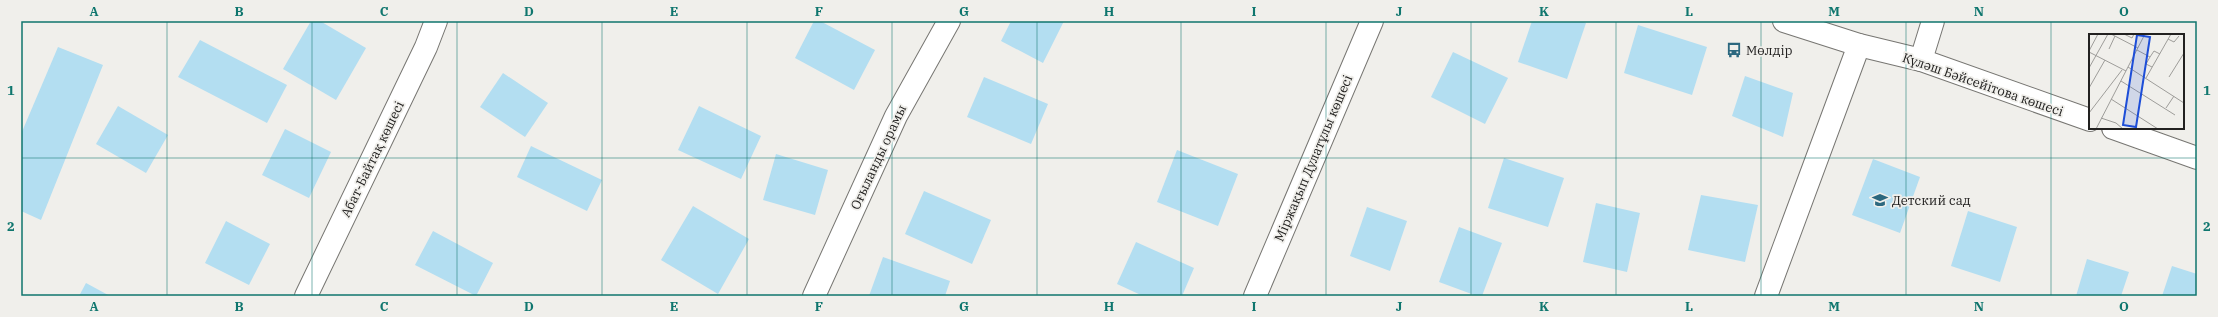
<svg xmlns="http://www.w3.org/2000/svg" width="2218" height="317" viewBox="0 0 2218 317" font-family="'IBM Plex Serif',serif">
<style>
.building{fill:#b3def1}
.lines{fill:none;stroke-linecap:round;stroke-linejoin:round}
.minor-casing{stroke:#777672;stroke-width:24}
.minor{stroke:#fff;stroke-width:22}
.grid{fill:none;stroke:#0f766e;stroke-width:1;stroke-opacity:0.55}
.labels{text-anchor:middle;stroke-width:3.5;stroke-linejoin:round;paint-order:stroke}
.poi-label{font-size:13px;fill:#222120;stroke:#f0efeb;text-anchor:start}
.street-label{font-size:13px;fill:#222120;stroke:#f0efeb}
.inset-road{fill:none;stroke:#9e9d9a;stroke-width:1}
.view{fill:#1d4ed8;fill-opacity:0.15;stroke:#1d4ed8;stroke-width:2}
.inset-edge{fill:none;stroke:#222120;stroke-width:2}
.neatline{fill:none;stroke:#0f766e;stroke-width:1.5}
.grid-label{font-size:13px;text-anchor:middle;font-weight:bold;fill:#0f766e}
</style>
<rect width="100%" height="100%" fill="#f0efeb"/>
<g class="building">
<polygon points="311,21 320,21 366,48 336,100 283,69"/>
<polygon points="814,21 820,21 875,50 854,90 795,58"/>
<polygon points="1011,21 1064,21 1043,63 1001,41"/>
<polygon points="1532,21 1580,21 1586,23 1567,79 1518,62"/>
<polygon points="1638,25 1707,47 1692,95 1624,73"/>
<polygon points="200,40 287,85 267,123 178,77"/>
<polygon points="58,47 103,65 41,220 21,211 21,134"/>
<polygon points="1453,52 1508,78 1485,124 1431,97"/>
<polygon points="503,73 548,103 525,137 480,107"/>
<polygon points="1745,76 1793,93 1783,137 1732,116"/>
<polygon points="984,77 1048,104 1031,144 967,117"/>
<polygon points="118,106 168,135 146,173 96,144"/>
<polygon points="699,106 761,136 741,179 678,150"/>
<polygon points="285,129 331,152 309,198 262,175"/>
<polygon points="531,146 602,180 587,211 517,177"/>
<polygon points="1177,150 1238,174 1218,226 1157,202"/>
<polygon points="776,154 828,170 815,215 763,200"/>
<polygon points="1504,158 1564,178 1548,227 1488,208"/>
<polygon points="1873,159 1920,177 1900,233 1852,215"/>
<polygon points="924,191 991,220 972,264 905,234"/>
<polygon points="1701,195 1758,205 1745,262 1688,250"/>
<polygon points="1596,203 1640,213 1627,272 1583,262"/>
<polygon points="693,206 749,239 718,294 661,260"/>
<polygon points="1367,207 1407,221 1390,271 1350,256"/>
<polygon points="1968,211 2017,227 2000,282 1951,266"/>
<polygon points="226,221 270,244 249,285 205,263"/>
<polygon points="1459,227 1502,243 1482,296 1477,296 1439,282"/>
<polygon points="433,231 493,263 476,296 415,265"/>
<polygon points="1136,242 1194,268 1182,296 1143,296 1117,284"/>
<polygon points="883,257 950,281 945,296 869,296"/>
<polygon points="2087,259 2129,272 2121,296 2076,296"/>
<polygon points="2172,266 2197,274 2197,296 2162,296"/>
<polygon points="86,283 110,296 79,296"/>
</g>
<g class="lines">
<defs>
<g id="minor">
<polyline points="1784,21 1859,45 1921,60 2090,120"/>
<polyline points="1921,60 1933,21"/>
<polyline points="2113,128 2197,158"/>
<polyline points="306,296 426,47 436,21"/>
<polyline points="814,296 896,116 949,21"/>
<polyline points="1255,296 1372,21"/>
<polyline points="1766,296 1859,45"/>
</g>
</defs>
<use href="#minor" class="minor-casing"/>
<use href="#minor" class="minor"/>
</g>
<path class="grid" d="M167,21V296M312,21V296M457,21V296M602,21V296M747,21V296M892,21V296M1037,21V296M1181,21V296M1326,21V296M1471,21V296M1616,21V296M1761,21V296M1906,21V296M2051,21V296M21,158H2197"/>
<defs>
<symbol id="bus-bare" viewBox="-9 -9 18 18"><path d="M-5-6H5V4H4V6H2V4H-2V6H-4V4H-5ZM-3.5-4V0h7V-4ZM-3.5 1.2v1.5H-2V1.2ZM2 1.2v1.5H3.5V1.2Z" fill="#2c687f" stroke="#f0efeb" stroke-width="2.5" paint-order="stroke"/></symbol>
<symbol id="school-bare" viewBox="-9 -9 18 18"><path d="M0-5L7-2L0 1L-7-2ZM-4 1L0 2.5L4 1V4Q0 6-4 4Z" fill="#2c687f" stroke="#f0efeb" stroke-width="2.5" paint-order="stroke"/></symbol>
</defs>
<g fill-rule="evenodd">
<use href="#bus-bare" x="1723" y="39" width="22" height="22"/>
<use href="#school-bare" x="1869" y="189" width="22" height="22"/>
</g>
<g class="labels">
<g class="poi-label">
<text x="1746" y="55">Мөлдiр</text>
<text x="1892" y="205">Детский сад</text>
</g>
<g class="street-label">
<text transform="translate(1983 84) rotate(19)" y="5">Күләш Бәйсейітова көшесі</text>
<text transform="translate(878 157) rotate(-65)" y="5">Оғыланды орамы</text>
<text transform="translate(1313 158) rotate(-67)" y="5">Міржақып Дулатұлы көшесі</text>
<text transform="translate(372 159) rotate(-64)" y="5">Абат-Байтақ көшесі</text>
</g>
</g>
<g transform="translate(2089 34)">
<rect width="95" height="95" fill="#f0efeb"/>
<path class="inset-road" d="M22,0L49,14M35,0L43,4L45,0M79,5L85,8L90,2M20,15L26,2M48,16L61,23L57,30L63,33M0,17L9,0M0,18L37,37M61,23L65,17L71,20M39,33L95,69M0,34L19,0M80,43L95,19M57,44L82,0M32,47L86,81M0,54L16,26M22,65L69,95M77,74L85,62M0,79L33,36M12,84L27,89L34,95M7,95L56,0"/>
<path class="view" d="M48,1L61,3L47,93L34,91Z"/>
<rect width="95" height="95" class="inset-edge"/>
</g>
<rect width="2218" height="317" fill="none" stroke="#f0efeb" stroke-width="44"/>
<rect x="22" y="22" width="2174" height="273" class="neatline"/>
<g class="grid-label">
<text x="94" y="16">A</text>
<text x="239" y="16">B</text>
<text x="384" y="16">C</text>
<text x="529" y="16">D</text>
<text x="674" y="16">E</text>
<text x="819" y="16">F</text>
<text x="964" y="16">G</text>
<text x="1109" y="16">H</text>
<text x="1254" y="16">I</text>
<text x="1399" y="16">J</text>
<text x="1544" y="16">K</text>
<text x="1689" y="16">L</text>
<text x="1834" y="16">M</text>
<text x="1979" y="16">N</text>
<text x="2124" y="16">O</text>
<text x="11" y="95">1</text>
<text x="2207" y="95">1</text>
<text x="11" y="231">2</text>
<text x="2207" y="231">2</text>
<text x="94" y="311">A</text>
<text x="239" y="311">B</text>
<text x="384" y="311">C</text>
<text x="529" y="311">D</text>
<text x="674" y="311">E</text>
<text x="819" y="311">F</text>
<text x="964" y="311">G</text>
<text x="1109" y="311">H</text>
<text x="1254" y="311">I</text>
<text x="1399" y="311">J</text>
<text x="1544" y="311">K</text>
<text x="1689" y="311">L</text>
<text x="1834" y="311">M</text>
<text x="1979" y="311">N</text>
<text x="2124" y="311">O</text>
</g>
</svg>
